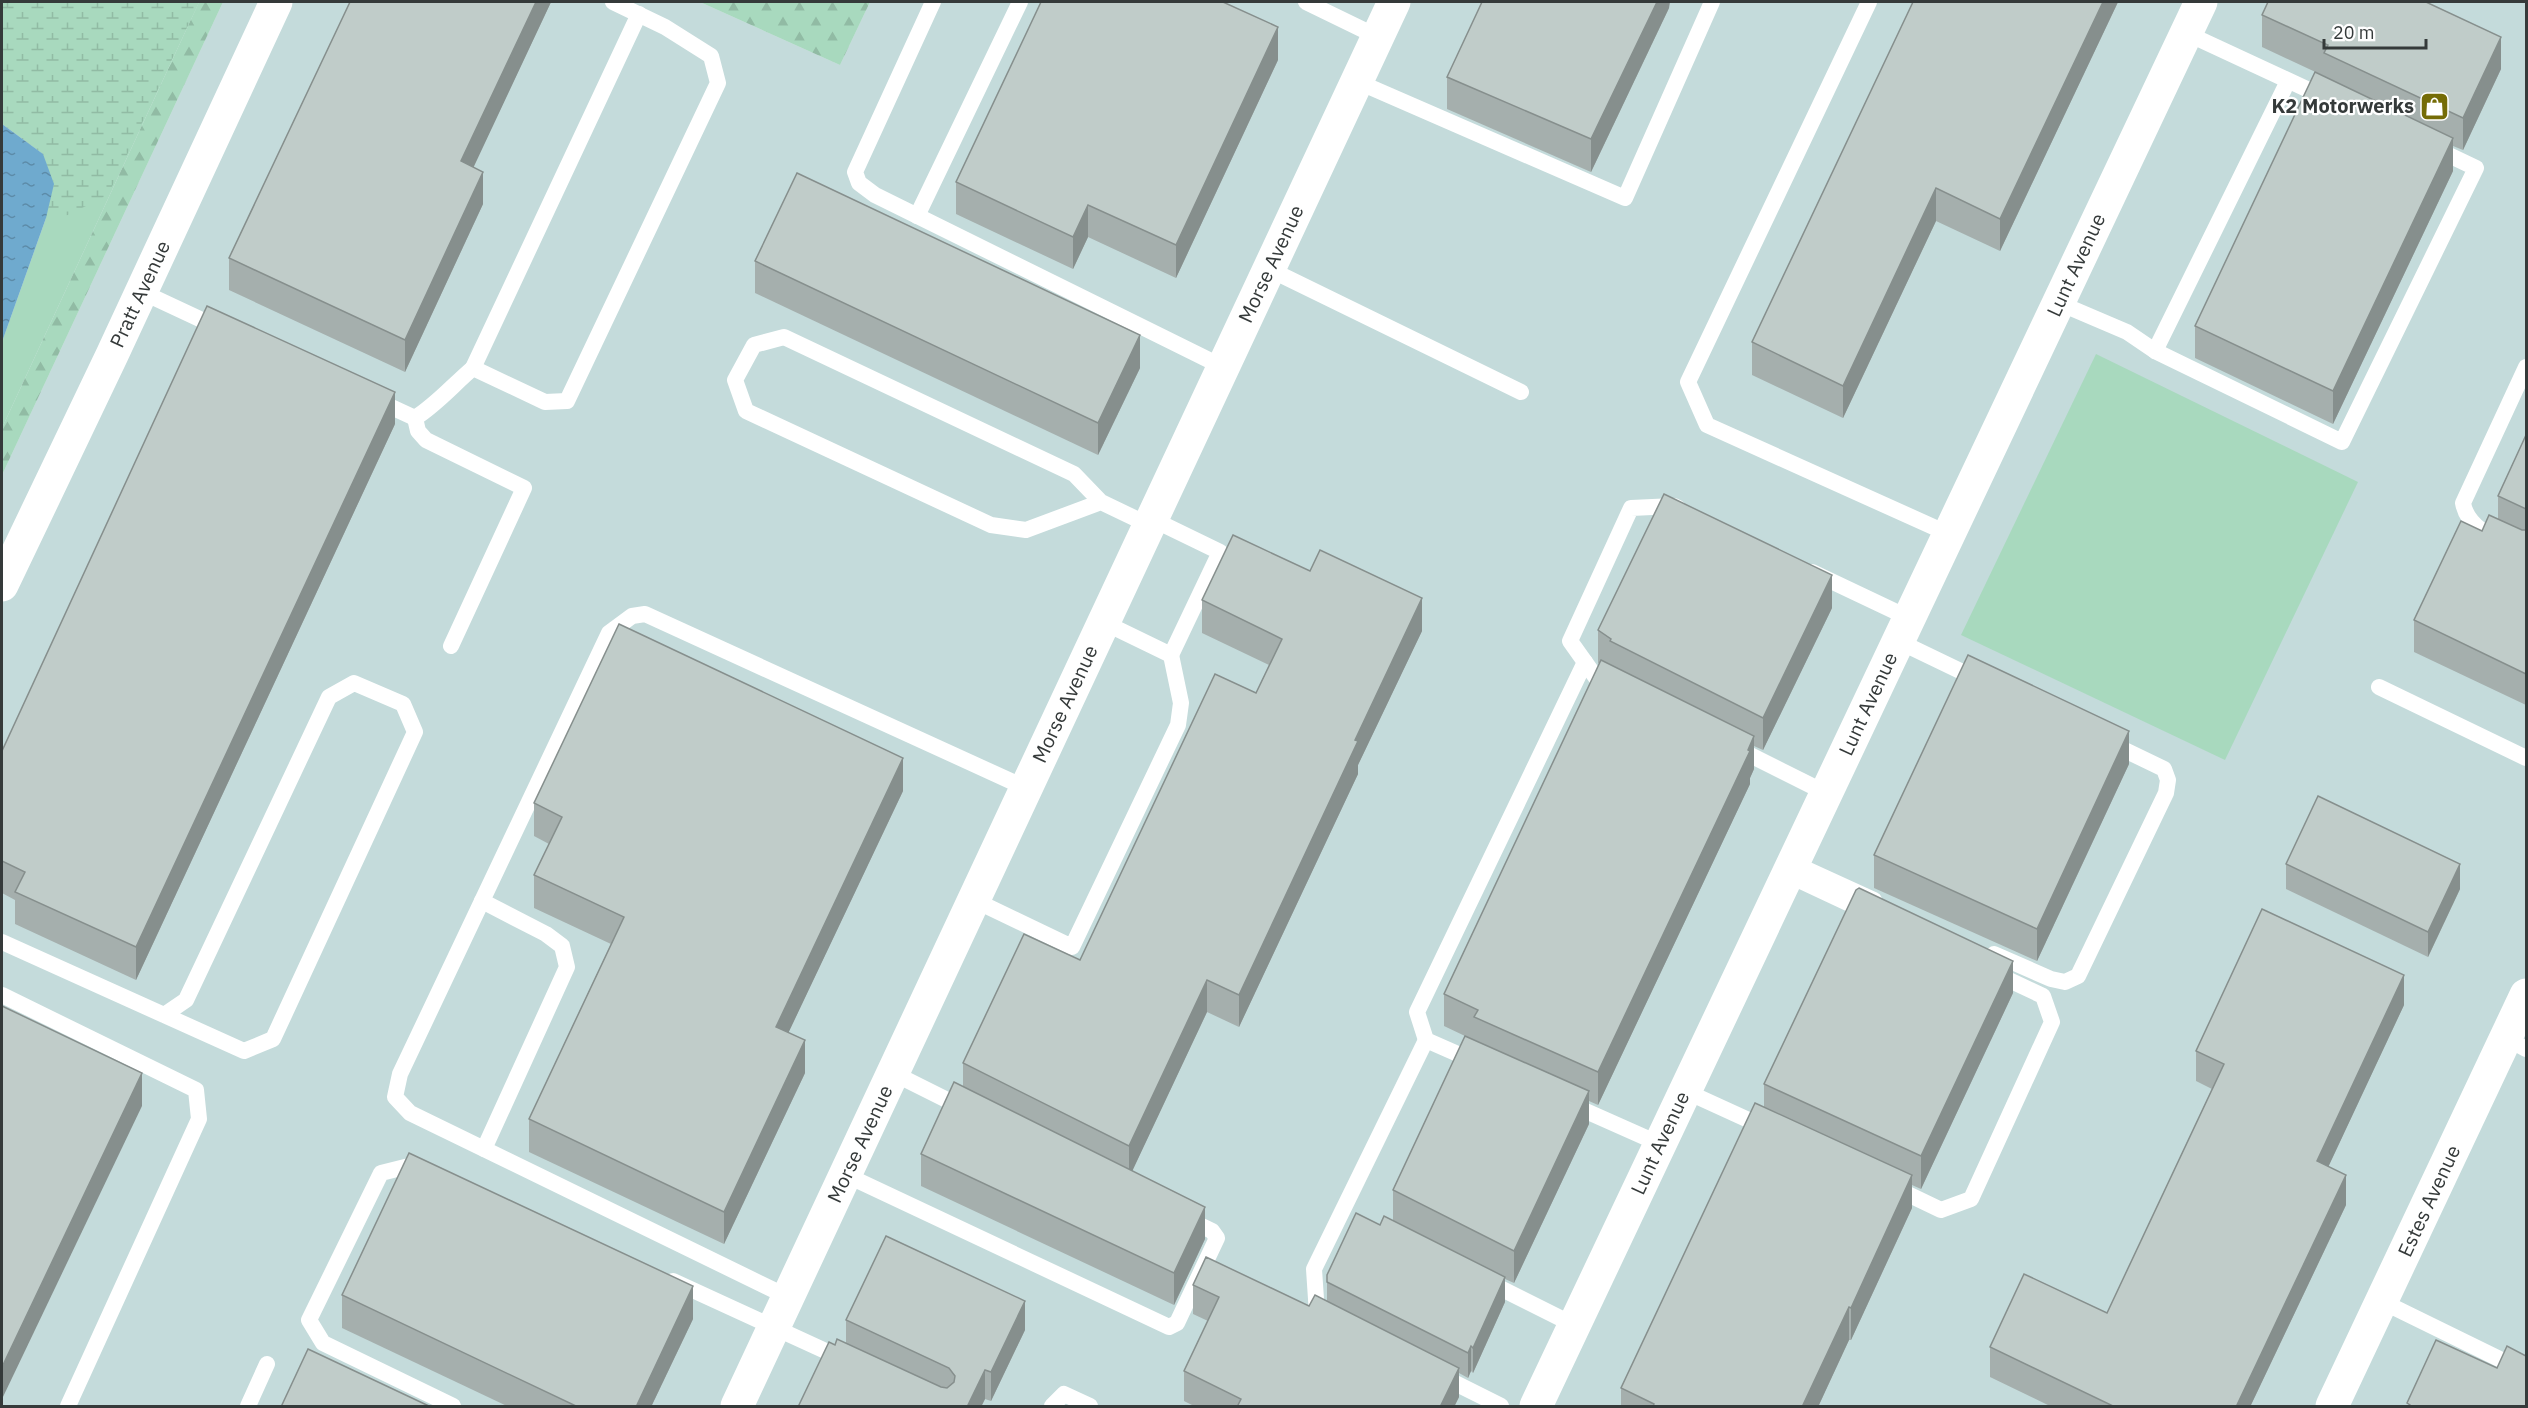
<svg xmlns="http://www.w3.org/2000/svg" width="2528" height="1408" viewBox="0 0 2528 1408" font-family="'IBM Plex Sans',sans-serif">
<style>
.built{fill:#c4dbdb}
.green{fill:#a8d9be}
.forest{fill:url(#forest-firs)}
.wetland{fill:url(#wetland-marsh)}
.water{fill:url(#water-ripples)}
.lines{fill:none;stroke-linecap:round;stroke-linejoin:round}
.lane{stroke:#fff;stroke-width:16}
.street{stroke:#fff;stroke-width:33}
.wall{fill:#a5afad}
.shaded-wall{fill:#868f8d}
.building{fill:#c0ccc9;stroke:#868f8d;stroke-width:1.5}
.labels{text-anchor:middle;stroke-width:4.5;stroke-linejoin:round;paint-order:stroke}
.poi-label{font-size:20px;font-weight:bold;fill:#353a3a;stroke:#fff;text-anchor:end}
.street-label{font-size:20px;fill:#353a3a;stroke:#fff}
</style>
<defs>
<pattern id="forest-firs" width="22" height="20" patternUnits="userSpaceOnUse" patternTransform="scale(1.5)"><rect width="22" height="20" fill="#a8d9be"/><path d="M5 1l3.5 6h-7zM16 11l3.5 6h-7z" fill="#91bba4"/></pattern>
<pattern id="wetland-marsh" width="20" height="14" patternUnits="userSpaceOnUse" patternTransform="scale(1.5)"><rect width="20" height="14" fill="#a8d9be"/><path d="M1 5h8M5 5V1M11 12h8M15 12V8" fill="none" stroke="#91bba4"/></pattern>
<pattern id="water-ripples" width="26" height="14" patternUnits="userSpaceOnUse" patternTransform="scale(1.5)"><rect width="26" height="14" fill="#6faace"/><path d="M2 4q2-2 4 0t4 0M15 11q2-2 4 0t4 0" fill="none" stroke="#5c8ba8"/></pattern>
</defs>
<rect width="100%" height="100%" fill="#d9e7e7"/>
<polygon class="built" points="223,2 700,2 840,65 870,2 2526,2 2526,1406 2,1406 2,475"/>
<g class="green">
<polygon points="2,2 199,2 2,428 2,342 46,218 43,154 2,123"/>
<polygon points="2096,354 2358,482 2225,760 1961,635"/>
</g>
<g class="forest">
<polygon points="199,2 223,2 2,475 2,428"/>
<polygon points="700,2 870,2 840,65"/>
</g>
<polygon class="wetland" points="2,2 199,2 108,195 68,215 46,218 54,184 43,154 2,124"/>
<polygon class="water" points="2,124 43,154 54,184 46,218 2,342"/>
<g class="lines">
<g class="lane">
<polyline points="933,2 855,172 859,183 875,195 1223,367"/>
<polyline points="1306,2 1378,37"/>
<polyline points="1869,2 1688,382 1707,425 1949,534"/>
<polyline points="2186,33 2326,98"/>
<polyline points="1356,81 1625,198 1712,2"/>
<polyline points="917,216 1020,2"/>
<polyline points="1269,269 1521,392"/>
<polyline points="142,292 219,328"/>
<polyline points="2059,303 2127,332 2155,351 2342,442 2476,168 2434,148"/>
<polyline points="2155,351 2288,81"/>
<path d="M2526,367L2463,503C2468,532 2503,541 2526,552"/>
<polyline points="473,368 639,14"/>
<path d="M376,400L415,418C437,404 453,385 473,368L545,402L567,401L718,83L711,56L665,27L613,2"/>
<polyline points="415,418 418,431 426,440 524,488 451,646"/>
<polyline points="1101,502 1026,530 991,525 746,411 735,380 754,345 784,337 1074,474 1101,502 1149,525"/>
<polyline points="1812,572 1909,618"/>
<polyline points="1103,622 1171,655 1220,552 1152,519"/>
<polyline points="1898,641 1979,680"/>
<polyline points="1613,687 1597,679 1570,641 1631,508 1674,506 1678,508"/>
<polyline points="2379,687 2526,758"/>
<polyline points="1736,748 1826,793"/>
<polyline points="1793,863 1874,900"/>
<polyline points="1788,875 1869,913"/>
<polyline points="974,900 1072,947 1178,725 1181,703 1171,655"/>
<polyline points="482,901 546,934 562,946 567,967 484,1149"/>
<polyline points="2,942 244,1051 273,1039 415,732 403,704 354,683 329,697 186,1000 164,1015"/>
<polyline points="1994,954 2051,979 2065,982 2078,976 2166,793 2168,780 2164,769 2110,743"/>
<polyline points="2,995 196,1090 199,1119 68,1406"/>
<polyline points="2506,1038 2526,1049"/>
<polyline points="1476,1062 1426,1040 1417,1012 1585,662"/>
<polyline points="893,1073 965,1109"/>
<polyline points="1685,1091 1766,1128"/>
<polyline points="1570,1104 1660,1144"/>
<polyline points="422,1169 413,1165 381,1173 309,1320 323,1343 453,1406"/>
<polyline points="846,1175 1169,1327 1177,1323 1217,1238 1212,1231 1187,1219"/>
<polyline points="1893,1187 1941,1210 1971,1199 2052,1022 2043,996 1992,972"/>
<polyline points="673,1281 843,1359"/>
<polyline points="1486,1281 1574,1325"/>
<polyline points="788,1297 410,1113 395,1097 400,1074 609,633 632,616 645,614 1026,788"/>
<polyline points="2381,1301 2526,1372"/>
<polyline points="1321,1316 1317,1314 1314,1269 1426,1040"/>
<polyline points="1441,1376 1501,1406"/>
<polyline points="248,1406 267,1364"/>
<polyline points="1052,1406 1064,1394 1090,1406"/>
</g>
<g class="street">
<polyline points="2,585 112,355 276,2"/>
<polyline points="737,1406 1394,2"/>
<polyline points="1536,1406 2201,2"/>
<polyline points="2332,1406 2526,995"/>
</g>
</g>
<g class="wall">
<polygon points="350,2 551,2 473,167 483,204 405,372 229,290 229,258"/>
<polygon points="2118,2 2000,251 1936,221 1843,418 1752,375 1752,342"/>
<polygon points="1669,3 1669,8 1591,172 1447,109 1447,77"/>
<polygon points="2262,15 2501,69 2463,150 2453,146 2453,171 2333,424 2195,358 2195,326 2324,76 2262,47"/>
<polygon points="1278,60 1176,278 1088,237 1073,269 956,214 956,182"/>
<polygon points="755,261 1140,368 1098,455 755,293"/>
<polygon points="395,424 136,980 15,924 15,900 2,893 2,751"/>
<polygon points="2526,435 2526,705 2414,652 2414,620 2482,531 2498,519 2498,496"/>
<polygon points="1202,600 1422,631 1358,765 1358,774 1239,1027 1207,1012 1132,1171 1205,1239 1174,1305 921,1186 921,1154 963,1087 963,1063 1080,960 1256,693 1269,665 1202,633"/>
<polygon points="1832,608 1763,750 1754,746 1754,769 1750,778 1750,784 1598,1105 1589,1101 1589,1124 1514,1283 1505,1279 1505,1302 1473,1373 1471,1371 1468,1378 1459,1373 1459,1397 1454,1407 1196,1407 1184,1401 1184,1371 1208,1321 1193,1314 1193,1285 1309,1306 1327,1301 1327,1275 1380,1225 1393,1221 1393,1190 1465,1036 1444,1026 1444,994 1600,664 1598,663 1598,630"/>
<polygon points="2129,764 2037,961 1874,888 1874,855"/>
<polygon points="903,791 788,1033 805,1073 724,1244 529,1152 529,1119 611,944 534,908 534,875 549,844 534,836 534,803"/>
<polygon points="2286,864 2460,889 2428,957 2286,889"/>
<polygon points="2013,993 1921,1189 1912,1185 1912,1208 1851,1340 1849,1340 1818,1407 1621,1407 1621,1388 1764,1107 1764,1084"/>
<polygon points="2404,1005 2328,1167 2346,1205 2250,1407 2052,1407 1990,1377 1990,1347 2107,1313 2212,1089 2196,1081 2196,1051"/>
<polygon points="342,1295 693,1319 651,1407 509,1407 342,1328"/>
<polygon points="846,1320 1025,1330 991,1401 985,1399 981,1407 835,1345 846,1343"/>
</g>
<g class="shaded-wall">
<polygon points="536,2 551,2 461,194 461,161"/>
<polygon points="1657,2 1670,2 1669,8 1591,172 1591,139"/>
<polygon points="2103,2 2118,2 2000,251 2000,219"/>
<polygon points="1278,27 1278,60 1176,278 1176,245"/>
<polygon points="2501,37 2501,69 2463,150 2463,118"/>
<polygon points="2453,138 2453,171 2333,424 2333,391"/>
<polygon points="483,172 483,204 405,372 405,340"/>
<polygon points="1936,188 1936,221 1843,418 1843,386"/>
<polygon points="1088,205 1088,237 1073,269 1073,237"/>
<polygon points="1140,335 1140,368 1098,455 1098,423"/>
<polygon points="395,392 395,424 136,980 136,947"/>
<polygon points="1832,575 1832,608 1763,750 1763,718"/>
<polygon points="1422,598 1422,631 1358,765 1358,774 1239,1027 1239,995 1355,740"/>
<polygon points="2129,731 2129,764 2037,961 2037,929"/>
<polygon points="1754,736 1754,769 1750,778 1750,784 1598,1105 1598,1072"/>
<polygon points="903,758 903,791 776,1059 776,1027"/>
<polygon points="2460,864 2460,889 2428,957 2428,932"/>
<polygon points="2013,961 2013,993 1921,1189 1921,1156"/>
<polygon points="2404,975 2404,1005 2317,1191 2317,1161"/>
<polygon points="1207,980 1207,1012 1129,1178 1129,1146"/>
<polygon points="805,1040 805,1073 724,1244 724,1212"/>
<polygon points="142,1073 142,1106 2,1399 2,1367"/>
<polygon points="1589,1091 1589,1124 1514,1283 1514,1251"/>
<polygon points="1912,1175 1912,1208 1851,1340 1851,1308"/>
<polygon points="2346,1175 2346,1205 2250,1407 2236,1407"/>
<polygon points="1205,1207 1205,1239 1174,1305 1174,1273"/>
<polygon points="1505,1277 1505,1302 1473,1373 1473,1348"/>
<polygon points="693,1286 693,1319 651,1407 636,1407"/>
<polygon points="1025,1301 1025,1330 991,1401 991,1372"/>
<polygon points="1849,1307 1849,1340 1818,1407 1802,1407"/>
<polygon points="1471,1346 1471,1371 1468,1378 1468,1353"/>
<polygon points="1459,1368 1459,1397 1454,1407 1440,1407"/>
<polygon points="985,1370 985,1399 981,1407 967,1407"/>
</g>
<g class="building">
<polygon points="350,2 536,2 461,161 483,172 405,340 229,258"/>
<polygon points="1041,2 1223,2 1278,27 1176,245 1088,205 1073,237 956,182"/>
<polygon points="1482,2 1657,2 1591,139 1447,77"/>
<polygon points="1913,2 2103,2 2000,219 1936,188 1843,386 1752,342"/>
<polygon points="2268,2 2426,2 2501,37 2463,118 2324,53 2328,45 2262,15"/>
<polygon points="2315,72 2453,138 2333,391 2195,326"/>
<polygon points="797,173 1140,335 1098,423 755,261"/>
<polygon points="207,306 395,392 136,947 15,892 25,872 2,861 2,751"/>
<polygon points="2526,435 2526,509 2498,496"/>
<polygon points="1664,494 1832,575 1763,718 1610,641 1611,639 1598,630"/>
<polygon points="2489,515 2522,530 2526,530 2526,674 2414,620 2461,521 2482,531"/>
<polygon points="1233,535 1310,571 1320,550 1422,598 1355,740 1358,741 1239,995 1207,980 1129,1146 963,1063 1024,934 1080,960 1215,674 1256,693 1282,639 1202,600"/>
<polygon points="619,624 903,758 776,1027 805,1040 724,1212 529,1119 624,917 534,875 562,817 534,803"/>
<polygon points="1968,655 2129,731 2037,929 1874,855"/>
<polygon points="1601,660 1754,736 1748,750 1750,751 1598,1072 1474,1017 1478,1010 1444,994"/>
<polygon points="2318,796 2460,864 2428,932 2286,864"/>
<polygon points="1859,888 2013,961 1921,1156 1764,1084 1856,890"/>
<polygon points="2262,909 2404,975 2317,1161 2346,1175 2236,1407 2115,1407 1990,1347 2024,1274 2107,1313 2224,1064 2196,1051"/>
<polygon points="2,1006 142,1073 2,1367"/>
<polygon points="1465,1036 1589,1091 1514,1251 1393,1190"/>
<polygon points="954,1082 1205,1207 1174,1273 921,1154"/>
<polygon points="1755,1103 1912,1175 1851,1308 1849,1307 1802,1407 1653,1407 1654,1404 1621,1388"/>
<polygon points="409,1153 693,1286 636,1407 578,1407 342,1295"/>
<polygon points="1356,1213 1380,1225 1384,1216 1505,1277 1473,1348 1471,1346 1468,1353 1327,1282 1327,1275"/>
<polygon points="886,1236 1025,1301 991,1372 985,1370 967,1407 798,1407 829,1342 835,1345 837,1339 941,1387 947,1388 954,1382 955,1376 949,1368 846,1320"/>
<polygon points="1206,1257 1309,1306 1315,1295 1459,1368 1440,1407 1237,1407 1241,1399 1184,1371 1219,1297 1193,1285"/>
<polygon points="2436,1340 2497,1368 2507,1346 2526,1356 2526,1407 2410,1407 2410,1405 2407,1403"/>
<polygon points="308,1349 431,1407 281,1407"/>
</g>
<defs>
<symbol id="shop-square" viewBox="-11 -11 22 22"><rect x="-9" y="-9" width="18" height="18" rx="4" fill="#756c07" stroke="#fff"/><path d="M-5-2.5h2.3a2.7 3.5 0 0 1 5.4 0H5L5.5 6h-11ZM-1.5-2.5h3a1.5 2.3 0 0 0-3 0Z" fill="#fff"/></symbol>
</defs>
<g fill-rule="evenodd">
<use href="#shop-square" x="2418" y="90" width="33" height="33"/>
</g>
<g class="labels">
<g class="poi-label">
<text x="2414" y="113">K2 Motorwerks</text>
</g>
<g class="street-label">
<text transform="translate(1271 264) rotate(-65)" y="7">Morse Avenue</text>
<text transform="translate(2076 265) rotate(-65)" y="7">Lunt Avenue</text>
<text transform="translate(140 294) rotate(-65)" y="7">Pratt Avenue</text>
<text transform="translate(1065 704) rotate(-65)" y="7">Morse Avenue</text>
<text transform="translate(1868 704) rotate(-65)" y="7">Lunt Avenue</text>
<text transform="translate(1660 1143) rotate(-65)" y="7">Lunt Avenue</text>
<text transform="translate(860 1144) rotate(-65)" y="7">Morse Avenue</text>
<text transform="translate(2429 1201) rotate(-65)" y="7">Estes Avenue</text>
</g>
</g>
<rect width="2528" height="1408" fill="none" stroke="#353a3a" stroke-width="6"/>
<path d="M2324 39v9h102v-9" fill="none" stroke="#353a3a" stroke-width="3"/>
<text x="2333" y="39" font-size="18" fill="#353a3a" stroke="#ffffff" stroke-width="4.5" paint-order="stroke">20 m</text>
</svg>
